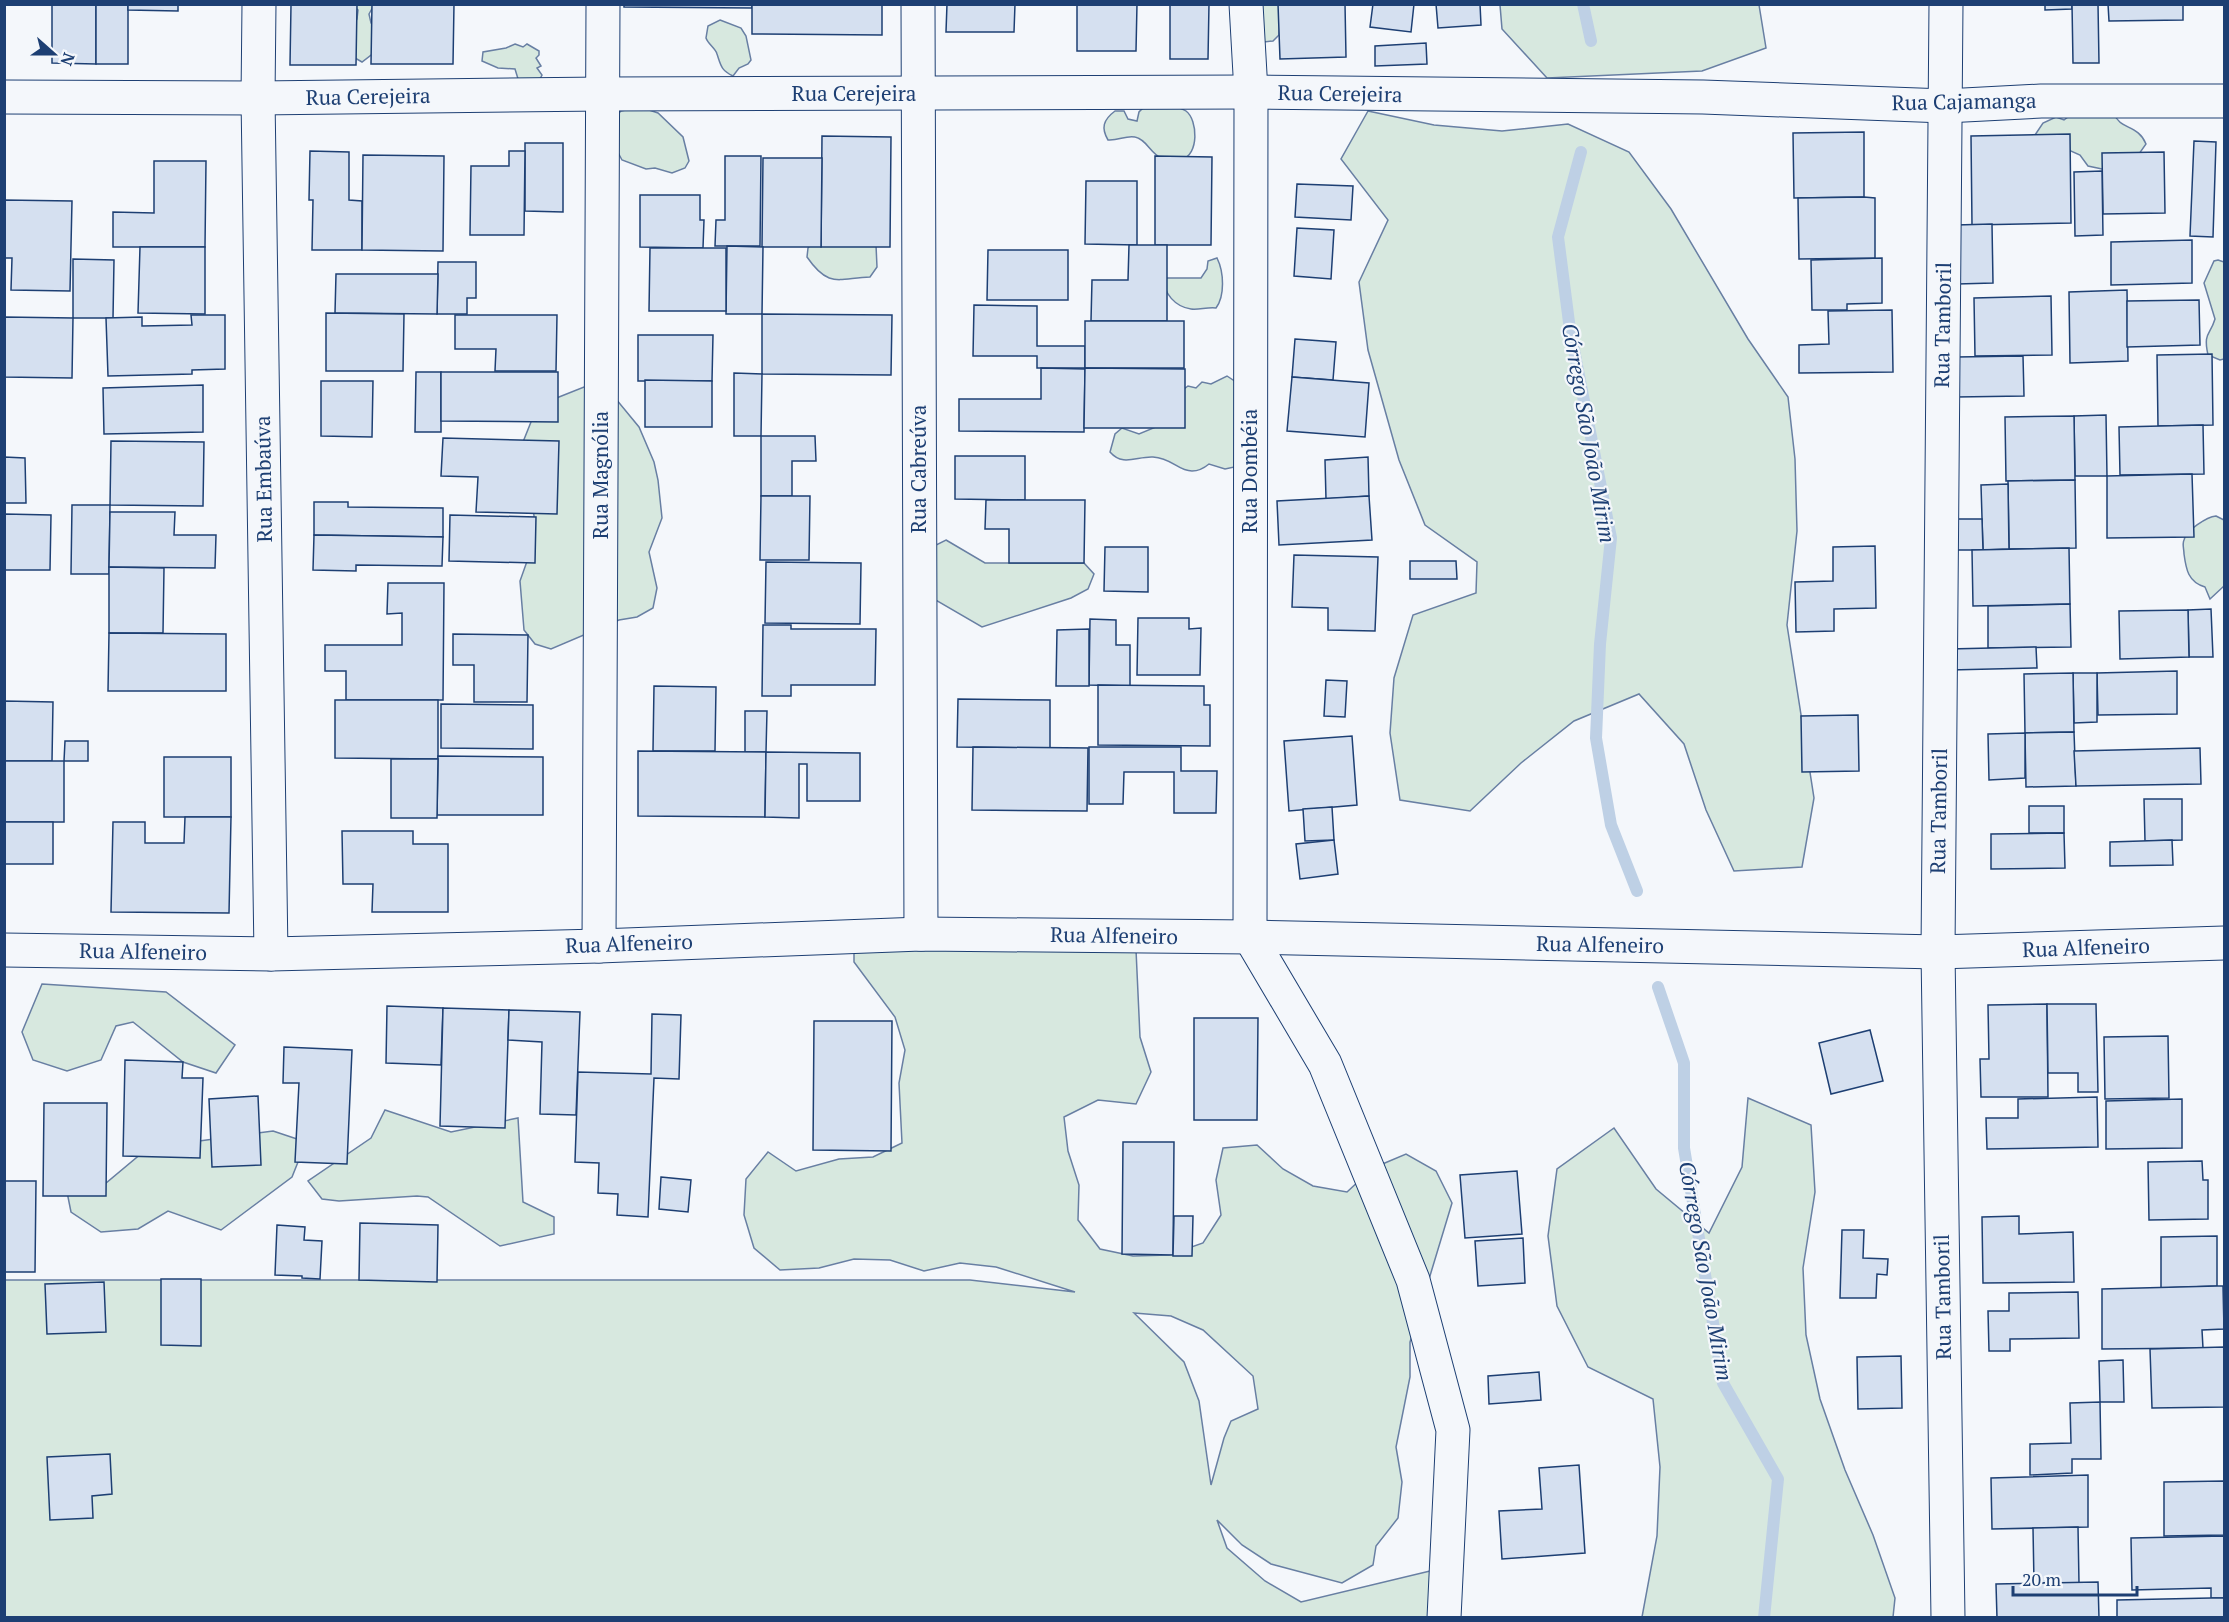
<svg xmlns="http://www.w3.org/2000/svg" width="2229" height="1622" viewBox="0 0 2229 1622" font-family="'PT Serif',serif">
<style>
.green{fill:#d7e8df;stroke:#687fa3;stroke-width:1.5;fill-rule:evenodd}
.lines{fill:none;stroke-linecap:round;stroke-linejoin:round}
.stream{stroke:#bed0e5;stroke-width:12}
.building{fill:#d5e0f0;stroke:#1d3f73;stroke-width:1.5}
.street-casing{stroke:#1d3f73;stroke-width:35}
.secondary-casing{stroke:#1d3f73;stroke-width:35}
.street{stroke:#f4f7fb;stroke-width:33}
.secondary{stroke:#f4f7fb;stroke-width:33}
.labels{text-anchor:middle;stroke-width:4.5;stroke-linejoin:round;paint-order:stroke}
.street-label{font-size:21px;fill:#1d3f73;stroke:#f4f7fb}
.water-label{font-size:22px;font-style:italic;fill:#1d3f73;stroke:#f4f7fb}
</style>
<rect width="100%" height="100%" fill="#f4f7fb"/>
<g class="green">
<polygon points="353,5 374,5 369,14 371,23 382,36 375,52 362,62 355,58 347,35 357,19 358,10"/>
<polygon points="1250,5 1281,5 1279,35 1273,41 1264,42"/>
<polygon points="1500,5 1759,5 1766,48 1702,71 1547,78 1502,29"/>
<path d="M720,20L741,28L746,36L751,60L748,64L739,68L733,76C721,70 721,66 717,54C716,49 708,44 706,38L708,26Z"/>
<polygon points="515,44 523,47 527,44 539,51 539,55 536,58 541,66 537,68 542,75 538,83 519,82 515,69 498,68 482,61 483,52 506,48"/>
<path d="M1145,106C1157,107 1176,104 1186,111C1198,120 1199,155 1182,159C1152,167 1151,140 1135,137C1126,135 1118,141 1108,140C1101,128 1103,120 1115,111H1124L1128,119L1137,121L1139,112Z"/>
<polygon points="640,107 658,113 683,137 689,161 685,168 672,173 655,168 646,169 622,160 614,145 614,118 621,111"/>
<polygon points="1368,111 1434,125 1502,131 1568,124 1629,152 1671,209 1748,339 1788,397 1795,459 1797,531 1787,625 1814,798 1802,867 1734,871 1706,810 1684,744 1639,694 1574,721 1521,763 1470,811 1400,800 1390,733 1394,678 1413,615 1476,593 1477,562 1425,525 1399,460 1368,350 1359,282 1388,220 1341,159"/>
<path d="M2114,113C2119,130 2138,124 2146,144L2139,154L2102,169L2088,166L2080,155L2035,135L2043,123L2056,117L2064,120L2068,117Z"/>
<path d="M811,244L876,245L877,267L870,277C839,278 829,289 807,257L808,248Z"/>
<path d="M1217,258C1224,272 1225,296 1216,308C1207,307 1199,310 1191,309C1176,307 1162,293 1165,278H1201L1207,269L1208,261Z"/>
<path d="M2218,260L2224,262V359L2220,360L2208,355C2203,332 2210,336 2215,319L2204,283L2214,261Z"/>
<path d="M1227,376L1242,386L1244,465L1225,469L1209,464C1203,469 1199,471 1192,471C1178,471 1172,458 1153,457C1137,456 1123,467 1110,452L1115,434L1122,428L1139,434L1156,427L1180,392L1188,386L1196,388L1202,382L1211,384Z"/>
<polygon points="584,387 601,390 616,399 639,427 654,462 658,480 662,518 649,552 657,588 653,608 637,617 619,620 551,649 535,644 524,630 520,581 531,550 534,515 518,464 521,447 535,412 549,401"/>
<path d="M2216,516L2224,520V586L2210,599L2205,587C2188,582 2186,569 2184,554C2184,549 2182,544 2184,540C2186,530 2207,517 2216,516Z"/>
<polygon points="946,540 985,563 1084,563 1094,574 1088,589 1071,598 982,627 920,591 930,548"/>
<path d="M1135,928L1140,1037L1151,1072L1136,1104L1098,1100L1064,1117L1068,1151L1079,1185L1078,1220L1100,1249L1133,1256L1169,1255L1203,1243L1221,1215L1216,1180L1223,1148L1257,1145L1283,1169L1313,1186L1347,1192L1373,1168L1406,1154L1436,1171L1452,1203L1410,1342V1377L1396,1447L1402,1482L1398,1518L1376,1546L1373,1565L1342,1583L1271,1564L1242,1545L1217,1520L1227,1548L1265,1581L1301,1602L1455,1565L1448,1617L5,1618V1280H970L1075,1292L996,1267L960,1263L924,1271L890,1260L854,1259L819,1268L780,1270L754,1248L744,1215L746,1179L768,1152L796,1171L839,1159L873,1157L902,1143L899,1083L905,1050L895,1017L854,962V929ZM1134,1313L1171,1316L1203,1330L1253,1376L1258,1409L1231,1421L1224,1438L1211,1485L1199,1401L1184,1362Z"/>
<polygon points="42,984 166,992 235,1045 216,1073 183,1062 133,1022 116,1026 101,1060 67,1071 33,1060 22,1032"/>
<polygon points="1748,1098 1811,1125 1815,1192 1803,1268 1806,1335 1820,1399 1845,1470 1873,1535 1895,1598 1893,1617 1642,1617 1657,1536 1660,1467 1653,1399 1588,1367 1557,1306 1548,1236 1557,1169 1614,1128 1656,1189 1709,1233 1742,1167"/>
<polygon points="385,1110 451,1132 518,1118 523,1202 554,1217 554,1234 500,1246 428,1197 417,1196 339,1201 322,1199 308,1181 371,1138"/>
<polygon points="273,1131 306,1142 292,1177 221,1230 168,1211 138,1229 101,1232 71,1212 67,1192 106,1183 148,1148"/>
</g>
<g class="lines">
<g class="stream">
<polyline points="1583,4 1591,41"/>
<polyline points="1581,152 1558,237 1570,330 1611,538 1600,644 1596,738 1611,825 1637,891"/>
<polyline points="1658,987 1684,1063 1684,1148 1723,1383 1778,1479 1764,1618"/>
</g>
</g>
<g class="building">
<polygon points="52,4 96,4 96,64 52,63"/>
<rect x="96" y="4" width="32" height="60"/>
<polygon points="128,4 178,4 178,11 128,10"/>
<polygon points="372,4 454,4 453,64 371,64"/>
<polygon points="624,4 752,4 752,8 624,7"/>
<polygon points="752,4 882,4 882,35 752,34"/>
<polygon points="947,4 1015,4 1014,32 946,32"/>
<polygon points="1077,4 1137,4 1136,51 1077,51"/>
<polygon points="1170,4 1209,4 1208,59 1170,59"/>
<polygon points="1278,4 1345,4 1346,57 1280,59"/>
<polygon points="1373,4 1414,4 1411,32 1370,27"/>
<polygon points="1436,4 1480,4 1481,25 1438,28"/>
<polygon points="2045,4 2072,4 2072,9 2045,10"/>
<polygon points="2072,4 2098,4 2099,63 2073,63"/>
<polygon points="2108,4 2183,4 2183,20 2109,21"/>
<polygon points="291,5 357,5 356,65 290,65"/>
<polygon points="1426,43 1427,64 1375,66 1375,46"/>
<polygon points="1864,132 1864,197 1794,198 1793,133"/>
<polygon points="2070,134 2071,223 1972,225 1971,136"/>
<polygon points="822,136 891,137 890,247 821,247"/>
<polygon points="2194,141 2216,142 2213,237 2190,236"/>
<polygon points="525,143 563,143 563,212 525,211"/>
<polygon points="310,151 349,152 349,200 362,201 362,250 312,250 313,200 309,200"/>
<polygon points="509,151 525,151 524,235 470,235 471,166 509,166"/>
<polygon points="2164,152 2165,213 2103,214 2102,153"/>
<polygon points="363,155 444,156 443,251 362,250"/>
<polygon points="725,156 761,156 760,246 715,246 716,220 725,220"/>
<polygon points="1155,156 1212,157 1211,245 1155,245"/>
<polygon points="763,158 822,158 821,247 762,247"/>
<polygon points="154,161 206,161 205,247 113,247 113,212 154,213"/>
<polygon points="2102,171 2103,235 2075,236 2074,172"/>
<polygon points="1086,181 1137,181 1137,245 1085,244"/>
<polygon points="1297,184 1353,186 1351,220 1295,217"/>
<polygon points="640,195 700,195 700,220 704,220 703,248 640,247"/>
<polygon points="1864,197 1875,198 1875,258 1799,259 1798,198"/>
<polygon points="4,200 72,201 70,291 11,290 12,258 4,258"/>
<polygon points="1992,224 1993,283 1957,284 1956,225"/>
<polygon points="1297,228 1334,230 1331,279 1294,276"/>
<polygon points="2192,240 2192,283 2111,285 2111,242"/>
<polygon points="1129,245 1167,245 1167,321 1091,321 1092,280 1128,280"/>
<polygon points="727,246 763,247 762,314 726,314"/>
<polygon points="140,247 205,247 205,314 138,313"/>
<polygon points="650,248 726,248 726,311 649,311"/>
<polygon points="988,250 1068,250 1068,300 987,300"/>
<polygon points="1882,258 1882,303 1847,304 1847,310 1812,310 1811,260"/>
<polygon points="73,259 114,260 113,318 73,318"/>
<polygon points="438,262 476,262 476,298 467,298 467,314 437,314"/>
<polygon points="336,274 438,274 437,314 335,313"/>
<polygon points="2127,290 2128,361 2070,363 2069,292"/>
<polygon points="2051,296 2052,355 1975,356 1974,298"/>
<polygon points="2199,300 2200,345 2127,347 2127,301"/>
<polygon points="974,305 1037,306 1037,346 1085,346 1085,368 1037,368 1037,356 973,356"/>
<polygon points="1892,310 1893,372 1799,373 1799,345 1829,344 1828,311"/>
<polygon points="326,313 404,314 403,371 326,371"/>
<polygon points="762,314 892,315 891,375 762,374"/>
<polygon points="191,315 225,315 225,369 192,370 192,374 108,376 106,318 142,317 142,326 192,325"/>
<polygon points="455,315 557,315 556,371 495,371 496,349 455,349"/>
<polygon points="4,317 73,318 72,378 4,377"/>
<rect x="1085" y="321" width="99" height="47"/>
<polygon points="638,335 713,335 712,381 638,381"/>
<polygon points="1295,339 1336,342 1333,380 1292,377"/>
<polygon points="2212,354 2213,425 2158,426 2157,355"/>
<polygon points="2023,356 2024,396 1956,397 1956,357"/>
<polygon points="1041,368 1085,369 1084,432 959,431 959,399 1041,399"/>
<polygon points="1085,368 1185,369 1185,428 1084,428"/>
<polygon points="416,372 441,372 441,432 415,432"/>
<polygon points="441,372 558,372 558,422 441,421"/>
<polygon points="734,373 762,374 761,436 734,436"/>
<polygon points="1292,377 1369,383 1365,437 1287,431"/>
<polygon points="645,380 712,381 712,427 645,427"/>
<polygon points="321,381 373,381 372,437 321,436"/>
<polygon points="203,385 203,432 104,434 103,388"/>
<polygon points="2106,415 2107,476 2075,476 2074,416"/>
<polygon points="2074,416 2075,480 2006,481 2005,417"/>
<polygon points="2203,425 2204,474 2120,475 2119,427"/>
<polygon points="761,436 815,436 816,461 792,461 792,496 761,496"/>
<polygon points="443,438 559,441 557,514 476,512 478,477 441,476"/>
<polygon points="111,441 204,442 203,506 110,505"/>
<polygon points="955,456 1025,456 1025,500 955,499"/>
<polygon points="4,457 25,458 26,503 4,503"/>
<polygon points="1368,457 1369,496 1326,499 1325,460"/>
<polygon points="2192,474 2194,537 2107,538 2107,476"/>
<polygon points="2075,480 2076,548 2009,549 2008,481"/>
<polygon points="2008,484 2009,549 1983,550 1981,485"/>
<polygon points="761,496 810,496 809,560 760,560"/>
<polygon points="1369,496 1372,540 1279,545 1277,501"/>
<polygon points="986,500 1085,500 1084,563 1009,563 1009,529 985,529"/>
<polygon points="314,502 348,502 348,507 443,508 443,537 314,535"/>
<polygon points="72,505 110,505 109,574 71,574"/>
<polygon points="110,512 175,512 174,535 216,535 215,568 109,567"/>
<polygon points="4,514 51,515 50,570 4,570"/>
<polygon points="450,515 536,517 535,563 449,561"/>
<polygon points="1955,519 1982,519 1983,550 1956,550"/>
<polygon points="314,535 443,537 442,566 356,565 356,571 313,570"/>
<polygon points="1875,546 1876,608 1834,609 1834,631 1796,632 1795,582 1833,581 1833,547"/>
<polygon points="1105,547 1148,547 1148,592 1104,591"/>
<polygon points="2069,548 2070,604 1973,606 1972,550"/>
<polygon points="1294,555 1378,557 1375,631 1328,630 1328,608 1292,607"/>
<polygon points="1410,561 1456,561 1457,579 1410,579"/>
<polygon points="766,562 861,563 860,624 765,623"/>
<polygon points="109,567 164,568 163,633 109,633"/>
<polygon points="388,583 444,583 443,700 346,700 346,671 325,671 325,645 402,645 402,613 387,614"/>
<polygon points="2070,604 2071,647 1988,648 1988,606"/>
<polygon points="2211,609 2213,657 2189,657 2188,610"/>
<polygon points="2188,610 2189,657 2120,659 2119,611"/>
<polygon points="1138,618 1189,618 1189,629 1201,628 1200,675 1137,675"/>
<polygon points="1090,619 1116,620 1116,645 1130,645 1130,686 1089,685"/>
<polygon points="763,625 791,625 791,629 876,629 875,685 791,685 791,696 762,696"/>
<polygon points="1089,629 1089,686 1056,686 1057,630"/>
<polygon points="109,633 226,634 226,691 108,691"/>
<polygon points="453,634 528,635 527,702 474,702 474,665 453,665"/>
<polygon points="2036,647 2037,668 1950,670 1949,649"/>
<polygon points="2177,671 2177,714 2098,715 2097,673"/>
<polygon points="2073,673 2097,673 2097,722 2074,723"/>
<polygon points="2073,673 2074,732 2025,733 2024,674"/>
<polygon points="1326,680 1347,681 1345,717 1324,716"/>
<polygon points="1098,685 1204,686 1204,705 1210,705 1210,746 1098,745"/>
<polygon points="654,686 716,687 715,751 653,751"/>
<polygon points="958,699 1050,700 1050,748 957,747"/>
<polygon points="335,700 438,700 438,759 335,758"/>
<polygon points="4,701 53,702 52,761 4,761"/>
<polygon points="441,704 533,705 533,749 441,748"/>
<polygon points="745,711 767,711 766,752 745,752"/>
<polygon points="1858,715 1859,771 1802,772 1801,716"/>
<polygon points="2074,732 2076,786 2026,787 2025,733"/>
<polygon points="2025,733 2025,778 1989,780 1988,734"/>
<polygon points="1352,736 1357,805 1289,811 1284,741"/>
<polygon points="65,741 88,741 88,761 64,761"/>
<polygon points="973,747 1088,748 1087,811 972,810"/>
<polygon points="1089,747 1181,747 1181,771 1217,771 1216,813 1174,813 1174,772 1124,772 1123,804 1089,804"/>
<polygon points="2200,748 2201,784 2076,786 2074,751"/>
<polygon points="638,751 766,752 765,817 638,816"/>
<polygon points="766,752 860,753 860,801 807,801 807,764 799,764 799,818 765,817"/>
<polygon points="438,756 543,757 543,815 437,815"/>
<rect x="164" y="757" width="67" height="60"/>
<polygon points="391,759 438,759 437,818 391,818"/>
<rect x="4" y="761" width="60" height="61"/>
<polygon points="2144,799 2182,799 2182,840 2145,841"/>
<rect x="2029" y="806" width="35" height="27"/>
<polygon points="1332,807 1334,840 1305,841 1303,809"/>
<polygon points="185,817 231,817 229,913 111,912 113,822 145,822 145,843 184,843"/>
<rect x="4" y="822" width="49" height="42"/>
<polygon points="342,831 413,831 413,844 448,844 448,912 372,912 373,884 343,884"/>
<polygon points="2064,833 2065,868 1991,869 1991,834"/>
<polygon points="1334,840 1338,874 1300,879 1296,844"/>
<polygon points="2172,840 2173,865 2110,866 2110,842"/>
<polygon points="2047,1004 2048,1097 1981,1097 1980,1059 1989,1059 1988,1005"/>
<polygon points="2047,1004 2096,1004 2098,1092 2078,1092 2078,1073 2048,1073"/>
<polygon points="387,1006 443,1008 441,1065 386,1063"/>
<polygon points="443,1008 509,1010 505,1128 440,1126"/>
<polygon points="509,1010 580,1012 576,1115 540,1114 542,1042 508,1040"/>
<polygon points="652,1014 681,1015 679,1079 654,1078 648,1217 617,1215 618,1194 598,1193 599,1163 575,1162 578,1072 651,1074"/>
<polygon points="1194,1018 1258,1018 1257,1120 1194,1120"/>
<polygon points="814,1021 892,1021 891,1151 813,1150"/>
<polygon points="1870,1030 1883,1081 1831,1094 1819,1043"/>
<polygon points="2168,1036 2169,1098 2105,1099 2104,1037"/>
<polygon points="284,1047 352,1050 347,1164 295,1162 299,1083 283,1083"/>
<polygon points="125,1060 183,1062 182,1078 203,1078 200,1158 123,1156"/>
<polygon points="258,1096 261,1165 212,1167 209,1099"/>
<polygon points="2097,1097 2098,1147 1987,1149 1986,1118 2018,1118 2018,1099"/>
<polygon points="2182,1099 2182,1148 2106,1149 2106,1101"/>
<polygon points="44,1103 107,1103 106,1196 43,1196"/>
<polygon points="1123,1142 1174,1142 1173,1255 1122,1254"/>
<polygon points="2202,1161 2203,1180 2208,1180 2208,1219 2149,1220 2148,1162"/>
<polygon points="1517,1171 1522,1234 1465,1238 1460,1175"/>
<polygon points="661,1177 691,1180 688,1212 659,1209"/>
<polygon points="4,1181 36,1181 35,1272 4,1272"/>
<polygon points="1174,1216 1193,1216 1192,1256 1173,1256"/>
<polygon points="2019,1216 2019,1234 2073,1232 2074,1282 1983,1283 1982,1217"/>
<polygon points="360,1223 438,1225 437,1282 359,1280"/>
<polygon points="277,1225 305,1227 304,1240 322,1241 320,1279 302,1278 302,1276 275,1275"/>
<polygon points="1842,1230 1864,1230 1863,1258 1888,1259 1887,1275 1877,1274 1876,1298 1840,1298"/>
<polygon points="2217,1236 2217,1286 2161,1288 2161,1237"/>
<polygon points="1523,1238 1525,1283 1478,1286 1475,1241"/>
<polygon points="161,1279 201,1279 201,1346 161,1345"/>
<polygon points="104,1282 106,1332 47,1334 45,1284"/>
<polygon points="2217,1286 2223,1286 2224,1329 2202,1330 2203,1348 2102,1349 2102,1289"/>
<polygon points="2078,1292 2079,1338 2010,1339 2010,1351 1989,1351 1988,1311 2009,1311 2009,1293"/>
<polygon points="2224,1347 2224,1407 2152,1408 2150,1349"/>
<polygon points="1901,1356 1902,1408 1858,1409 1857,1357"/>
<polygon points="2123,1360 2124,1402 2100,1402 2099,1361"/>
<polygon points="1539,1372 1541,1400 1489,1404 1488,1376"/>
<polygon points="2100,1402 2101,1459 2072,1459 2072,1473 2030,1475 2030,1444 2071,1443 2070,1403"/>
<polygon points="110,1454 112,1494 92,1496 93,1518 50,1520 47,1457"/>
<polygon points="1579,1465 1585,1553 1502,1559 1499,1511 1542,1509 1539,1468"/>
<polygon points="2088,1475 2088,1527 1992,1529 1991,1478"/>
<polygon points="2224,1481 2224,1535 2164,1536 2164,1482"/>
<polygon points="2078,1527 2079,1583 2034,1583 2033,1528"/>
<polygon points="2224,1536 2224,1598 2211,1598 2211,1588 2132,1590 2131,1538"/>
<polygon points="2098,1582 2099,1618 1997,1618 1996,1584"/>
<polygon points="2211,1598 2224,1598 2224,1618 2117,1618 2117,1600"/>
</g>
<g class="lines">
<defs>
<g id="street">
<polyline points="259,4 258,98 271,954"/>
<polyline points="918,4 921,934"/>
<polyline points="1246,4 1251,92 1250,937"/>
<polyline points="1946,4 1938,952 1948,1618"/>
<polyline points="1250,937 1325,1064 1413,1280 1453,1430 1444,1618"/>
<polyline points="599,946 603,4"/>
<polyline points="4,950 271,954 599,946 921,934 1250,937 1938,952 2224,943"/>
</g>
<polyline id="secondary" points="4,97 258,98 604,94 1251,92 1703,97 1945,106 2041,101 2224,101"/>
</defs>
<use href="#street" class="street-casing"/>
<use href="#secondary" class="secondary-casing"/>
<use href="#street" class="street"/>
<use href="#secondary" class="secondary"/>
</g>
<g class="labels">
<g class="street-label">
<text x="854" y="101">Rua Cerejeira</text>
<text transform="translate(1340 94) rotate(1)" y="7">Rua Cerejeira</text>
<text transform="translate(368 97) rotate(-1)" y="7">Rua Cerejeira</text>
<text transform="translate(1964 102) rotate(-1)" y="7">Rua Cajamanga</text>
<text transform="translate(1943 325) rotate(-89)" y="7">Rua Tamboril</text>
<text transform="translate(919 469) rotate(-90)" y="7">Rua Cabreúva</text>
<text transform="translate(1250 471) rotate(-90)" y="7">Rua Dombéia</text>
<text transform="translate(601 475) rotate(-90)" y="7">Rua Magnólia</text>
<text transform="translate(264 479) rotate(-91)" y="7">Rua Embaúva</text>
<text transform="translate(1939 811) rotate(-89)" y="7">Rua Tamboril</text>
<text transform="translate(1114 936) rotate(1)" y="7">Rua Alfeneiro</text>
<text transform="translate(629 944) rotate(-2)" y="7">Rua Alfeneiro</text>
<text transform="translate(1600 945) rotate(1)" y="7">Rua Alfeneiro</text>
<text transform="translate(2086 948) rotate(-2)" y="7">Rua Alfeneiro</text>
<text transform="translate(143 952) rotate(1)" y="7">Rua Alfeneiro</text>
<text transform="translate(1943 1297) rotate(-91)" y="7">Rua Tamboril</text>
</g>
<g class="water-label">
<text transform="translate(1589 433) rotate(80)" y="8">Córrego São João Mirim</text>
<text transform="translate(1706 1271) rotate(80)" y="8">Córrego São João Mirim</text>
</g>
</g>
<rect width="2229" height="1622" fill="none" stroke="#1d3f73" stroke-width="12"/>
<g transform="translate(54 54) rotate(111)" stroke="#f4f7fb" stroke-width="4.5" paint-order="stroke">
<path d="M0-4.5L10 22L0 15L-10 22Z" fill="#1d3f73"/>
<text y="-9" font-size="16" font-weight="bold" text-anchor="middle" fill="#1d3f73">N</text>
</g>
<path d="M2013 1586v9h124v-9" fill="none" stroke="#1d3f73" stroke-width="3"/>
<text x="2022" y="1586" font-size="18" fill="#1d3f73" stroke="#f4f7fb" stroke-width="4.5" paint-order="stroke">20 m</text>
</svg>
